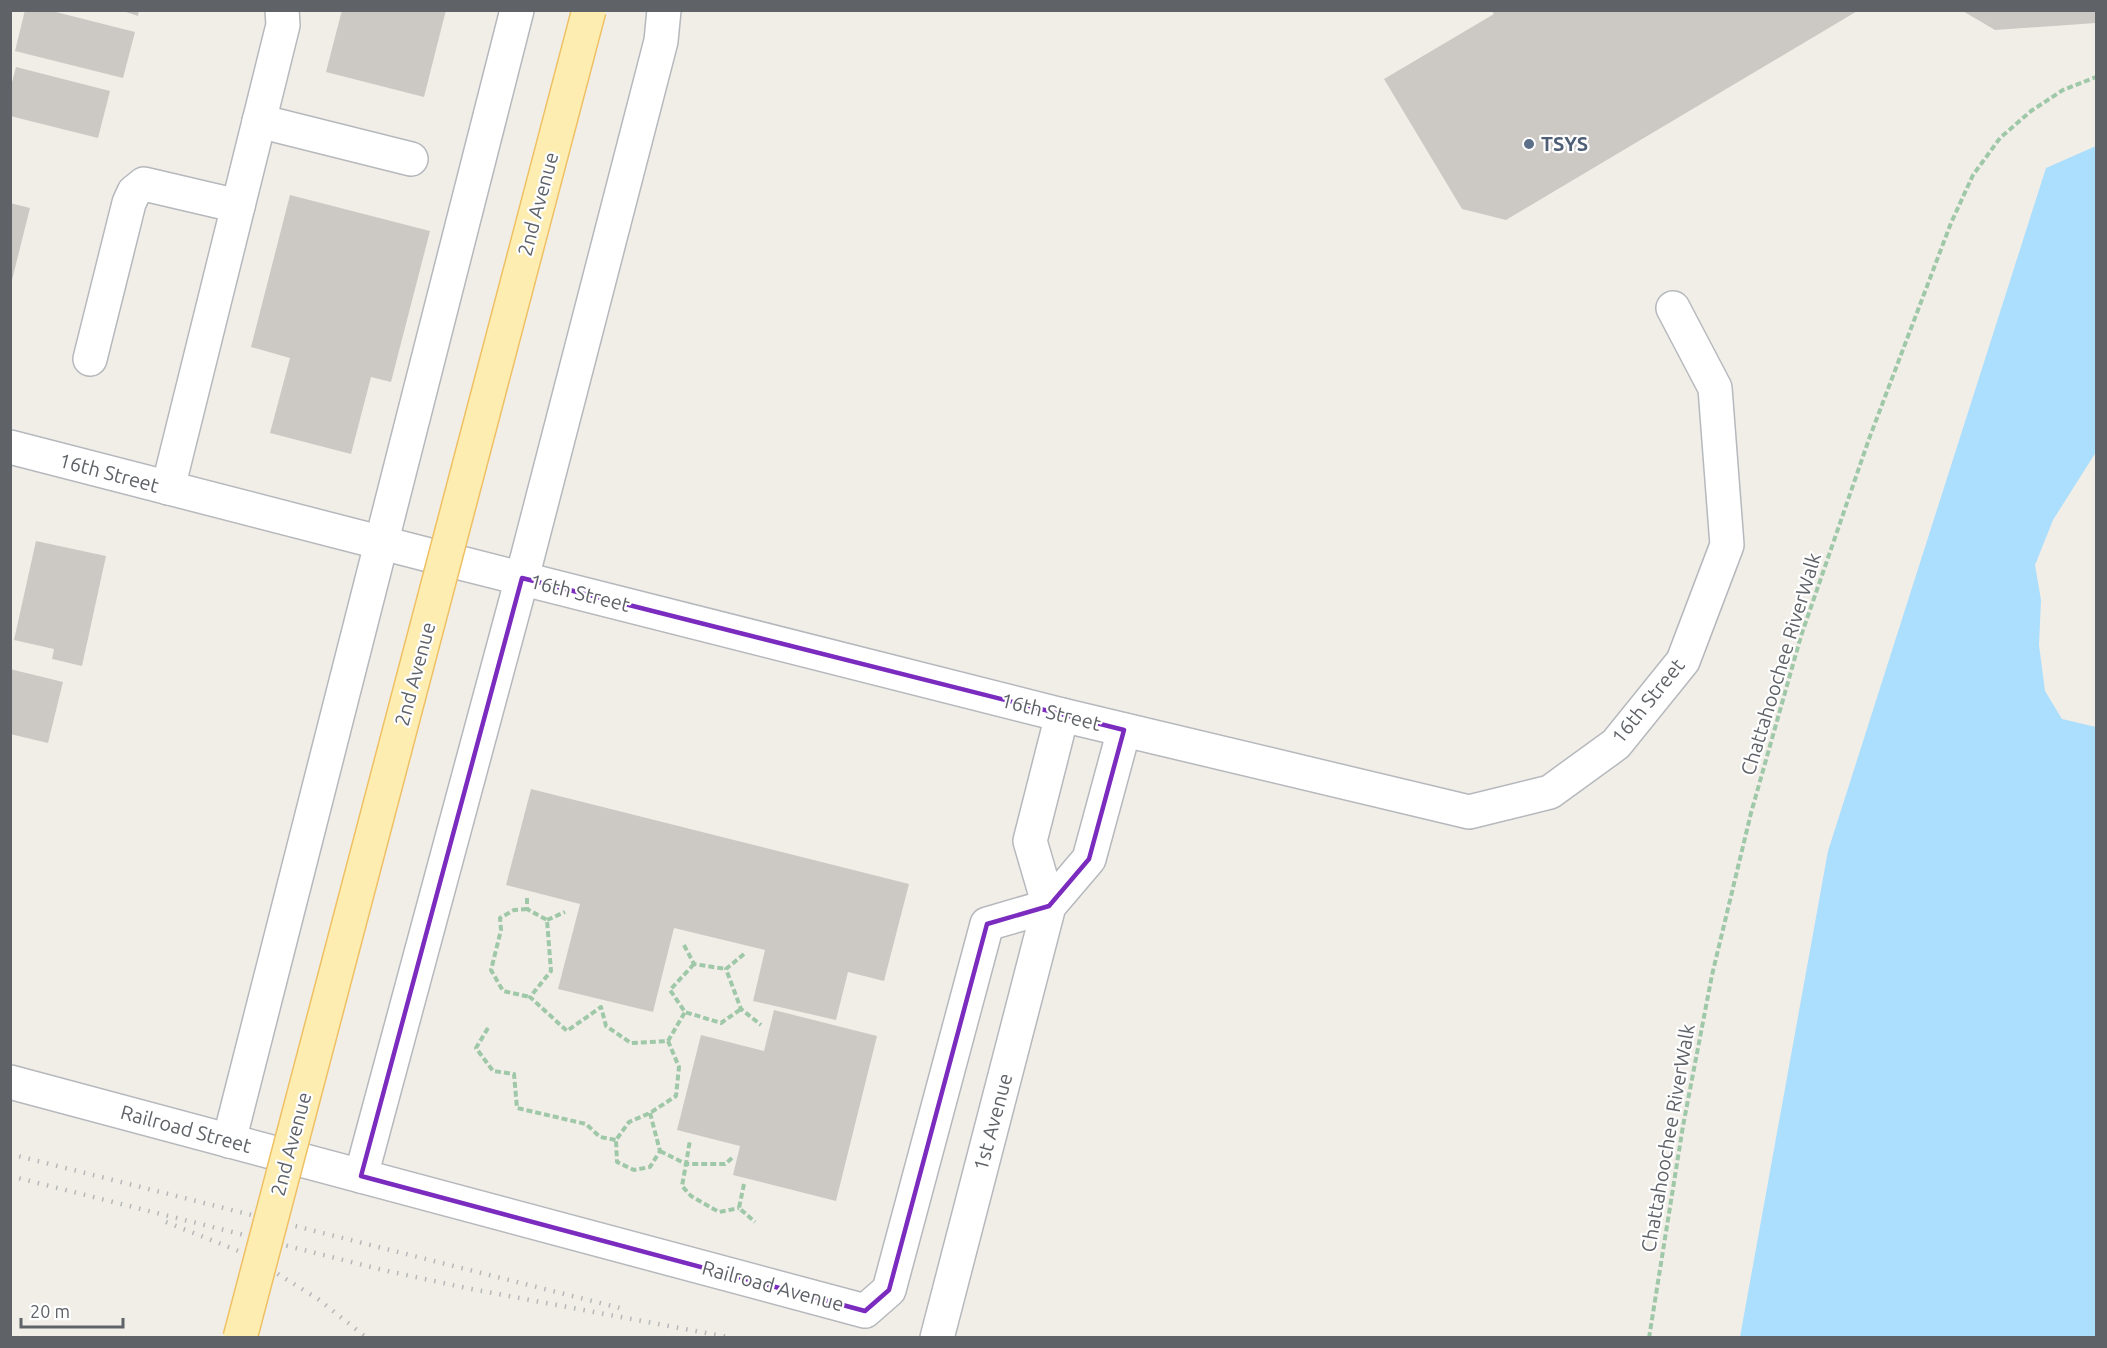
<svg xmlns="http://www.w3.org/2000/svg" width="2107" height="1348" viewBox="0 0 2107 1348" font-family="Ubuntu,sans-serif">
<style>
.water{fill:#acdefd}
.building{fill:#ccc9c5}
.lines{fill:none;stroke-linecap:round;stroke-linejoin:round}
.minor-casing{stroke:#b5b8bc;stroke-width:36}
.path{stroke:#9fc8a8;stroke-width:4;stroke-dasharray:6 3;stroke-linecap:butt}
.minor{stroke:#fff;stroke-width:33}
.rail{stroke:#b6b7b8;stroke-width:4.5;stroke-dasharray:1.5 8;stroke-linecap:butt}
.major-bridge-casing{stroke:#efc063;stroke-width:36;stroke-linecap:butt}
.major-bridge{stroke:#fdedb1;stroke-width:33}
.marked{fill:none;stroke:#7b2cbf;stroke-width:4.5;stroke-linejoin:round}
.service-dot{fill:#5c6f8a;stroke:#fff;stroke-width:2}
.labels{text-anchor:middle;stroke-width:4.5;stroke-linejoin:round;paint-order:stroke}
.service-label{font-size:20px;font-weight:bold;fill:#4e5e75;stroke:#fff;text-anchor:start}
.street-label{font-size:20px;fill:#5f6368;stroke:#fff}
</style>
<rect width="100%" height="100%" fill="#f1eee8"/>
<polygon class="water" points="2096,146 2096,452 2053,520 2035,565 2041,600 2039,645 2045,691 2062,719 2096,727 2096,1337 1740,1337 1828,851 2046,168"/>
<g class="building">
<polygon points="25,10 48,10 135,32 123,78 15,51"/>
<polygon points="120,10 139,10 138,16"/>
<polygon points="342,10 446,10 424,97 326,72"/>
<polygon points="1491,10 1859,10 1506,220 1462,209 1384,79 1494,14"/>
<polygon points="1961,10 2096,10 2096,23 1995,30"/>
<polygon points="16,67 110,91 98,138 10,116 10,90"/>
<polygon points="290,195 430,231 391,382 371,377 351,454 270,433 290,358 251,347"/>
<polygon points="10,203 30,208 11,284 10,284"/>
<polygon points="36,541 106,556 82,666 52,659 54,649 14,640"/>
<polygon points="10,669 63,682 48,743 10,734"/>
<polygon points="531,789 909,884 884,981 848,972 836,1020 753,1001 765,950 674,928 653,1012 558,989 580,904 506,885"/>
<polygon points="774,1010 877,1036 836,1201 733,1175 740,1146 677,1130 701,1035 764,1051"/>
</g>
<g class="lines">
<defs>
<g id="minor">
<polyline points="259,121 411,159"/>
<polyline points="90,359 129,203 134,192 144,184 238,206"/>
<polyline points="10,447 429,555 1062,715 1469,812 1550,792 1616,744 1683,661 1727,545 1715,388 1673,308"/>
<polyline points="168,488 283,25 282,10"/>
<polyline points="1049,906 1030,841 1062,715"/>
<polyline points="10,1082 865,1311 889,1290 987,924 1049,906"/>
<polyline points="229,1141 517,10"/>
<polyline points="361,1176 522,578 661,41 664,10"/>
<polyline points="937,1338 1049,906 1089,859 1124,730"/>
</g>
</defs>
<use href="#minor" class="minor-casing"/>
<g class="path">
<polyline points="527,898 527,909 547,920 551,971 530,997 567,1031 601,1007 606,1026 631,1043 668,1041 685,1012"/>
<polyline points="527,909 514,910 500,918 501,930 491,970 503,991 530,997"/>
<polyline points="547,920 565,912"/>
<polyline points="684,945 694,964 726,969"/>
<polyline points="744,954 726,969 741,1009 761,1025"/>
<polyline points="694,964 670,990 685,1012 721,1023 741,1009"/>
<polyline points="488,1028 476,1048 493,1071 514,1074 517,1108 586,1124 600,1137 616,1140"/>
<polyline points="650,1113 660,1151 650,1167 634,1170 617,1162 616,1140 629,1122 650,1113 676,1096 679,1067 668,1041"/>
<polyline points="660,1151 686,1164 690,1140"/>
<polyline points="732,1158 725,1164 686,1164 682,1186 691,1196 719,1212 739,1208"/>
<polyline points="744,1184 739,1208 755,1222"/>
<polyline points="1649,1338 1683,1126 1712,975 1751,813 1801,636 1869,439 1951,223 1973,175 2000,138 2031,111 2063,90 2096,77"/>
</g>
<use href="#minor" class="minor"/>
<g class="rail">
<polyline points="10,1154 620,1308"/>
<polyline points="10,1176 383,1270 471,1289 733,1338"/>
<polyline points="166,1222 246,1254 318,1299 367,1338"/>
</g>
<defs>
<polyline id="major-bridge" points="240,1338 589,10"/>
</defs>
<use href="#major-bridge" class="major-bridge-casing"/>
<use href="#major-bridge" class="major-bridge"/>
</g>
<path class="marked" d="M522,578L1124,730L1089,859L1049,906L987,924L889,1290L865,1311L361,1176Z"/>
<circle class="service-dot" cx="1529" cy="144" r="6"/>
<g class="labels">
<g class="service-label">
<text x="1541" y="151">TSYS</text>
</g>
<g class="street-label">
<text transform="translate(538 204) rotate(-75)" y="7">2nd Avenue</text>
<text transform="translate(109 473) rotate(15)" y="7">16th Street</text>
<text transform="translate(580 593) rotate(14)" y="7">16th Street</text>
<text transform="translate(1781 664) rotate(-73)" y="7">Chattahoochee RiverWalk</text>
<text transform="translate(415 674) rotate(-75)" y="7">2nd Avenue</text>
<text transform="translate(1648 701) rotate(-51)" y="7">16th Street</text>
<text transform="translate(1051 712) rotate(14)" y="7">16th Street</text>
<text transform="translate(993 1122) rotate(-75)" y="7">1st Avenue</text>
<text transform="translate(186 1129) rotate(15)" y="7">Railroad Street</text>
<text transform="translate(1668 1138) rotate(-80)" y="7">Chattahoochee RiverWalk</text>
<text transform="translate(291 1144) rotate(-75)" y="7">2nd Avenue</text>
<text transform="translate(773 1286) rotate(15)" y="7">Railroad Avenue</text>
</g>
</g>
<rect width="2107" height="1348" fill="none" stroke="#5f6368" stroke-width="24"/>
<path d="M21 1318v9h102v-9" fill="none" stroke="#5f6368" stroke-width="3"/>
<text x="30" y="1318" font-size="18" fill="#5f6368" stroke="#ffffff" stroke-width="4.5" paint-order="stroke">20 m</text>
</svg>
